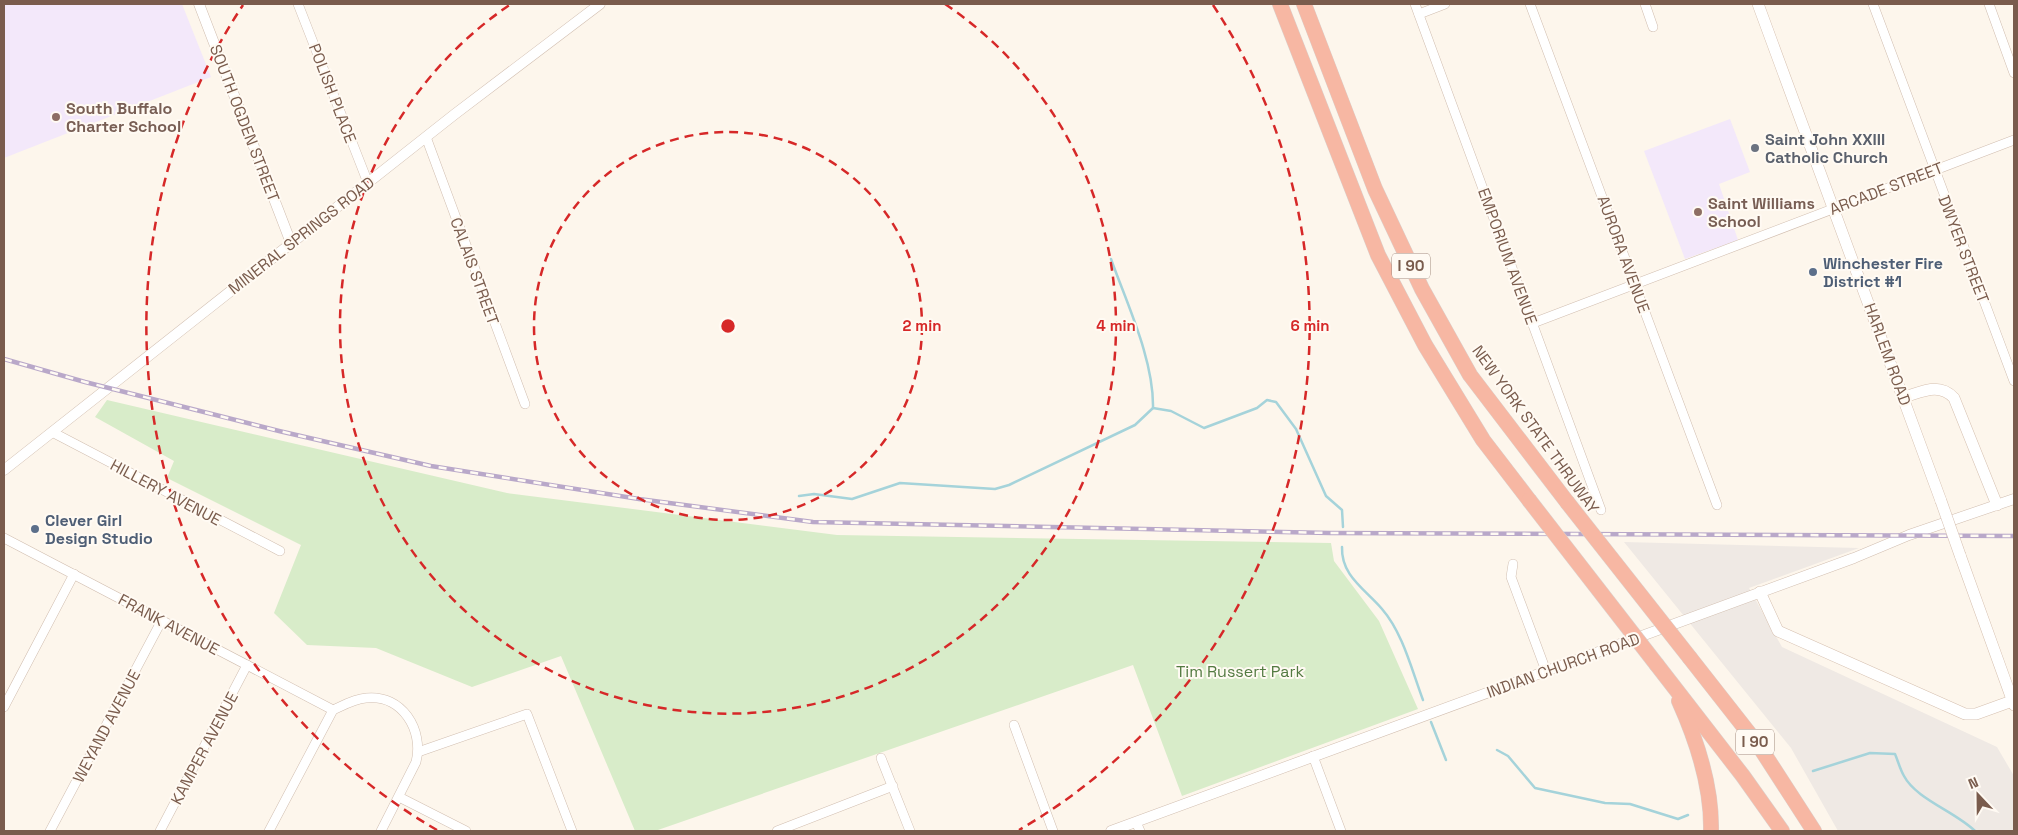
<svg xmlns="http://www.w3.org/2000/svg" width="2018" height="835" viewBox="0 0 2018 835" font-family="'Space Grotesk',sans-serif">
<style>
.industrial{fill:#efe9e4}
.education{fill:#f3e8fa}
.green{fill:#d8ecc9}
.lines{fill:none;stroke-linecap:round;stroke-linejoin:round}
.stream{stroke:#a5d3da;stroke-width:2.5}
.minor-casing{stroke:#d1beb0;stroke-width:10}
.tertiary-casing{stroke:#d1beb0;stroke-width:11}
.secondary-casing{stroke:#d6c0b0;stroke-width:12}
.motorway-casing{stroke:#dad1cd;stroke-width:16}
.minor{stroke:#fff;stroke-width:9}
.tertiary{stroke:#fff;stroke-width:10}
.secondary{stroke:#fff;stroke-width:11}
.motorway{stroke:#f7b7a3;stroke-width:15}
.rail-casing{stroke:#b9a8c9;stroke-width:4.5}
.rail{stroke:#fffaf3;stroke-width:2.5;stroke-dasharray:8;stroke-linecap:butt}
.secondary-bridge-casing{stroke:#d6c0b0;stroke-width:12;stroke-linecap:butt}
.motorway-bridge-casing{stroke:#dad1cd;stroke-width:16;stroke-linecap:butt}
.secondary-bridge{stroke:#fff;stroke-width:11}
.motorway-bridge{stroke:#f7b7a3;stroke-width:15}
.ring{fill:none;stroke:#d62828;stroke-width:2.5;stroke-dasharray:9 6}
.education-dot{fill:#8d6e63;stroke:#fffaf3;stroke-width:2}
.worship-dot{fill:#6b7280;stroke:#fffaf3;stroke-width:2}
.service-dot{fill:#5c6f8a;stroke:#fffaf3;stroke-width:2}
.labels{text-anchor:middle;stroke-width:4;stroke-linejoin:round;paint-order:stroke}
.shield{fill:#fffaf3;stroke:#a28b7f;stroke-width:1}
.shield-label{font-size:15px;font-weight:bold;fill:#7a5c4d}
.street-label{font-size:16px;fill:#7a5c4d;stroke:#fffaf3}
.education-label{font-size:16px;font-weight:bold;fill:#785e54;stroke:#fffaf3;text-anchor:start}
.worship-label{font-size:16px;font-weight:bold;fill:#5b616d;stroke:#fffaf3;text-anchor:start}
.service-label{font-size:16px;font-weight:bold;fill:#4e5e75;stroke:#fffaf3;text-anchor:start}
.park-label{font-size:16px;fill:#537a41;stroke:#fffaf3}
.centre{fill:#d62828;stroke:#fffaf3;stroke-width:2.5}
.ring-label{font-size:15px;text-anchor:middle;font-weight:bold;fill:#d62828;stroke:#fffaf3;stroke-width:4;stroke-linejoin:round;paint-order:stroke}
</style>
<rect width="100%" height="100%" fill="#fdf6ec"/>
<polygon class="industrial" points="1624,542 1859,548 1749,588 1782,647 1997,747 2014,776 2014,831 1838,831 1791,748"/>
<g class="education">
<polygon points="4,4 182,4 211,77 4,158"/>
<polygon points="1730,119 1750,172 1719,184 1738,240 1685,259 1644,151"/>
</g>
<polygon class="green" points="107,400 507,493 837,535 1331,543 1334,561 1379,621 1418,709 1182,796 1133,665 655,831 635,831 561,656 472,687 376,648 307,645 274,613 301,545 167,478 174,461 95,417"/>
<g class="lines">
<g class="stream">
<polyline points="1153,408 1171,411 1204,428 1257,408 1267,400 1276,402 1296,429 1326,496 1342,510 1343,527"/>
<path d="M799,496L814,494L852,499L900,483L995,489L1009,485L1135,425L1153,408C1154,360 1127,304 1111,259"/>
<path d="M1342,547C1341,576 1365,589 1382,609C1403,633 1412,671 1423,700"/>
<polyline points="1431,722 1446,760"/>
<polyline points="1497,750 1508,756 1535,788 1605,803 1630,804 1678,819 1688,815"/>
<path d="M1813,771L1870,753L1895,754C1898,761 1900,769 1904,776C1916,799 1956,812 1975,831"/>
</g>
<defs>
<g id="minor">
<polyline points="298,4 368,183"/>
<polyline points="1415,4 1601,510"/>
<polyline points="1530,4 1717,505"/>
<polyline points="1645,4 1653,27"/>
<polyline points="1873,4 2014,381"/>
<polyline points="1989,4 2014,73"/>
<polyline points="1419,14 1445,4"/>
<polyline points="426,137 525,404"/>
<polyline points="1533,323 2014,140"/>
<polyline points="52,432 280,551"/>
<polyline points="4,538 333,710"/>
<polyline points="1513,564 1511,577 1546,671"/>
<polyline points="4,707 74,574"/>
<path d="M333,710C344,705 354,699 366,698C402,694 424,730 416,762L381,831"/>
<polyline points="1014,725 1053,831"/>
<polyline points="418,752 527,714 572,831"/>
<polyline points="1313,756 1341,831"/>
<polyline points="881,758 910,831"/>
<polyline points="399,797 466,831"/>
<polyline points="1136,822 1140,831"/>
<polyline points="50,831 162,620"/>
<polyline points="160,831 247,665"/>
<polyline points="269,831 333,710"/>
<polyline points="777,831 893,786"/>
</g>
<g id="tertiary">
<polyline points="199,4 291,243"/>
<polyline points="4,470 455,114 600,4"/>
<polyline points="1111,831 1854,558 1909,535 2014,499"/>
</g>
<g id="secondary">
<polyline points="1758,4 1941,501"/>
<path d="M1904,397C1922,392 1939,382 1954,398L1997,505"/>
<polyline points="1960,555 2014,705"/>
<polyline points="1760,592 1778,631 1965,714 1976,714 2012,701"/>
</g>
<g id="motorway">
<polyline points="1280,4 1378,255 1425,345 1483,440 1529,500"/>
<polyline points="1304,4 1375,189 1422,289 1470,375 1567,502"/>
<polyline points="1690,658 1759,746 1814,831"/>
<polyline points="1657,665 1743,776 1782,831"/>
<path d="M1679,701C1697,741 1712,788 1711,831"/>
</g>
</defs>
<use href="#minor" class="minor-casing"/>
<use href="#tertiary" class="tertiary-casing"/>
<use href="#secondary" class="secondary-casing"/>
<use href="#motorway" class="motorway-casing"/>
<use href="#minor" class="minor"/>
<use href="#tertiary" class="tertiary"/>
<use href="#secondary" class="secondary"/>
<use href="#motorway" class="motorway"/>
<defs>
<polyline id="rail" points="4,359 85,382 279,431 431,466 639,499 813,522 1330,533 2014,536"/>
</defs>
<use href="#rail" class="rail-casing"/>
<use href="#rail" class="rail"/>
<defs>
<polyline id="secondary-bridge" points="1941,501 1960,555"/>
<g id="motorway-bridge">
<polyline points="1529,500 1657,665"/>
<polyline points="1567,502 1690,658"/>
</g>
</defs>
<use href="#secondary-bridge" class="secondary-bridge-casing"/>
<use href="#motorway-bridge" class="motorway-bridge-casing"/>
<use href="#secondary-bridge" class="secondary-bridge"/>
<use href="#motorway-bridge" class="motorway-bridge"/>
</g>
<g class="ring">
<circle cx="728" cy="326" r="194"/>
<path d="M945 4A388 388 0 1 1 511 4"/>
<path d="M437 830A582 582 0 0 1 243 5M1213 5A582 582 0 0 1 1019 830"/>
</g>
<g class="education-dot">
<circle cx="56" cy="117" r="5"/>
<circle cx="1698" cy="212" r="5"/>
</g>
<circle class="worship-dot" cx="1755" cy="148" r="5"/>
<g class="service-dot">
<circle cx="1813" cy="272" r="5"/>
<circle cx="35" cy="529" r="5"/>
</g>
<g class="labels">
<g class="shield">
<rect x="1392" y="253.5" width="38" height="25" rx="4"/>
<rect x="1736" y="729.5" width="38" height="25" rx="4"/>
</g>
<g class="shield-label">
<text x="1411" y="271">I 90</text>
<text x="1755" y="747">I 90</text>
</g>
<g class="street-label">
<text transform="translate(333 93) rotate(69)" y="6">POLISH PLACE</text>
<text transform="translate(245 123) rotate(69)" y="6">SOUTH OGDEN STREET</text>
<text transform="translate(1886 188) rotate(-21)" y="6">ARCADE STREET</text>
<text transform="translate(301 235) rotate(-38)" y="6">MINERAL SPRINGS ROAD</text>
<text transform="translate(1964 249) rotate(69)" y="6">DWYER STREET</text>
<text transform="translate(1624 254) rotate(70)" y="6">AURORA AVENUE</text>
<text transform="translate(1508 256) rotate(70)" y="6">EMPORIUM AVENUE</text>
<text transform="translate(475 271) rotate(70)" y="6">CALAIS STREET</text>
<text transform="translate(1888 354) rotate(70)" y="6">HARLEM ROAD</text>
<text transform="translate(1536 429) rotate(54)" y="6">NEW YORK STATE THRUWAY</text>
<text transform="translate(166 492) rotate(28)" y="6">HILLERY AVENUE</text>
<text transform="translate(169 624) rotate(28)" y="6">FRANK AVENUE</text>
<text transform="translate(1563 665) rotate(-20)" y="6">INDIAN CHURCH ROAD</text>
<text transform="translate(106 726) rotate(-62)" y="6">WEYAND AVENUE</text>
<text transform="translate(204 748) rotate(-62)" y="6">KAMPER AVENUE</text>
</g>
<g class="education-label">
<text x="66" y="114">South Buffalo<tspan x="66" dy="18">Charter School</tspan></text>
<text x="1708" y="209">Saint Williams<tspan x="1708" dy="18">School</tspan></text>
</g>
<g class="worship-label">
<text x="1765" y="145">Saint John XXIII<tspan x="1765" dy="18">Catholic Church</tspan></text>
</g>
<g class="service-label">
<text x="1823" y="269">Winchester Fire<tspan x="1823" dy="18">District #1</tspan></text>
<text x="45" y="526">Clever Girl<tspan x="45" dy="18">Design Studio</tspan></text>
</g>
<g class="park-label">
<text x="1240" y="677">Tim Russert Park</text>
</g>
</g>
<circle cx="728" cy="326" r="8" class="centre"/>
<g class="ring-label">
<text x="922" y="331">2 min</text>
<text x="1116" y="331">4 min</text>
<text x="1310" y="331">6 min</text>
</g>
<rect width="2018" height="835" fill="none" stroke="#7a5c4d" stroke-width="10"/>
<g transform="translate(1978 795) rotate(338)" stroke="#fffaf3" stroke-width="4" paint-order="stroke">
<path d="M0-4L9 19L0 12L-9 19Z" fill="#7a5c4d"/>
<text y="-8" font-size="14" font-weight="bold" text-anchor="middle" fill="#7a5c4d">N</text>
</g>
</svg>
